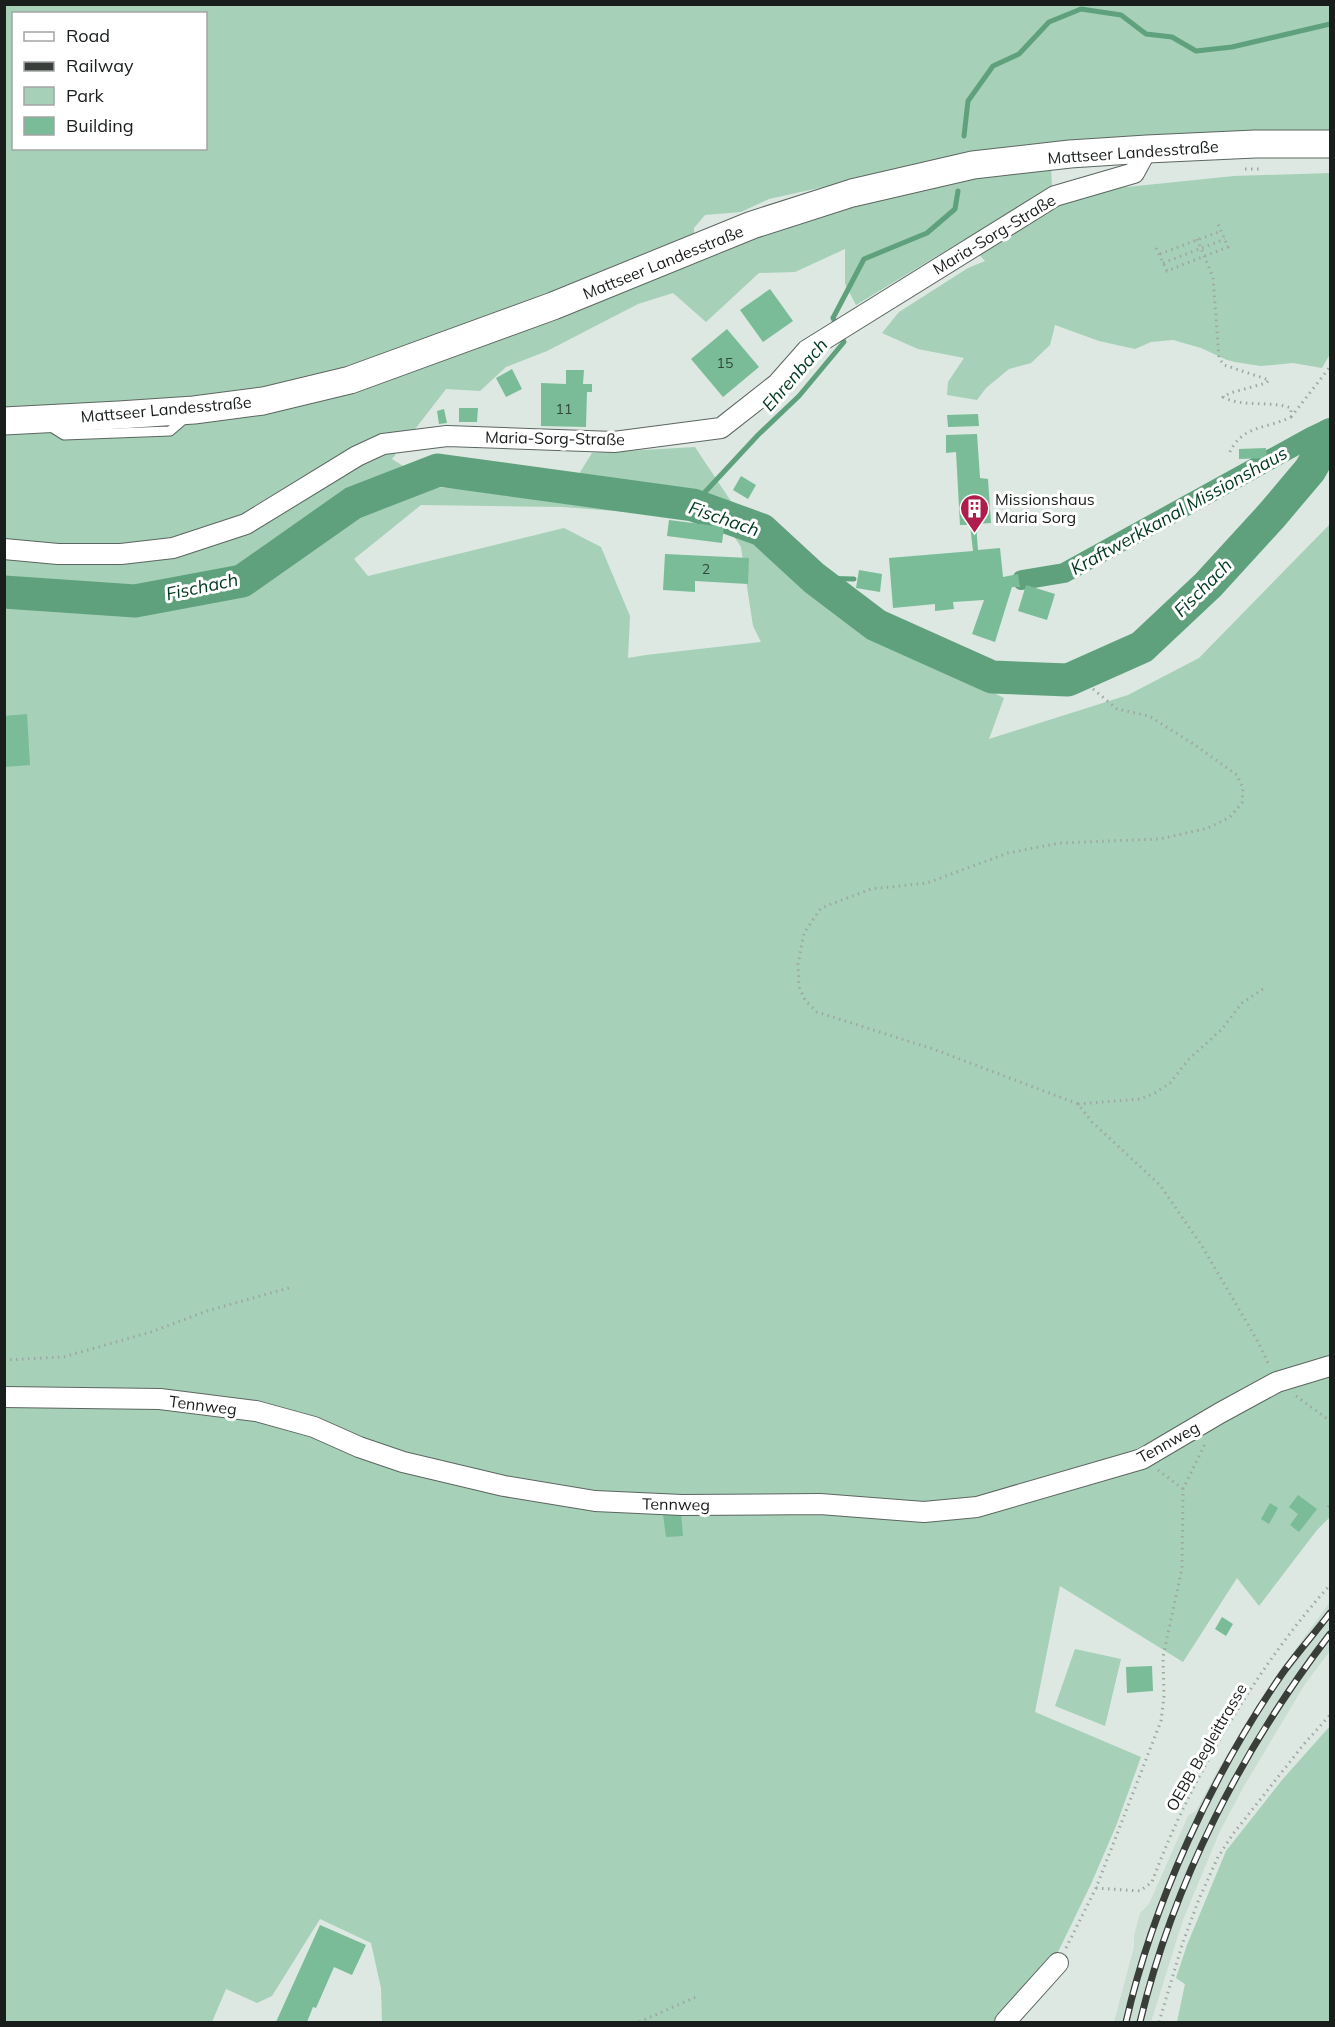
<svg xmlns="http://www.w3.org/2000/svg" width="1335" height="2027" font-family="Mulish,sans-serif">
<style>
.built{fill:#caddd2}
.green{fill:#a6d0b7;fill-rule:evenodd}
.lines{fill:none;stroke-linecap:round;stroke-linejoin:round}
.stream{stroke:#5fa17d;stroke-width:5}
.canal{stroke:#5fa17d;stroke-width:20}
.river{stroke:#5fa17d;stroke-width:33}
.building{fill:#79bc97}
.lane-casing{stroke:#5c6660;stroke-width:11}
.street-casing{stroke:#5c6660;stroke-width:22}
.secondary-casing{stroke:#5c6660;stroke-width:29}
.path{stroke:#9ea8a2;stroke-width:3;stroke-dasharray:1.5 4.5;stroke-linecap:butt}
.lane{stroke:#fff;stroke-width:9}
.street{stroke:#fff;stroke-width:20}
.secondary{stroke:#fff;stroke-width:27}
.rail-casing{stroke:#393e3b;stroke-width:7}
.rail{stroke:#fff;stroke-width:4.5;stroke-dasharray:14;stroke-linecap:butt}
.labels{text-anchor:middle;stroke-width:6;stroke-linejoin:round;paint-order:stroke}
.number-label{font-size:14px;fill:#31453a}
.street-label{font-size:16px;fill:#191d1b;stroke:#fff}
.poi-label{font-size:16px;fill:#191d1b;stroke:#fff;text-anchor:start}
.water-label{font-size:18px;font-style:italic;fill:#003821;stroke:#fff}
</style>
<rect width="100%" height="100%" fill="#dce8e1"/>
<path class="built" d="M1330 1602V1651L1305 1684 1244 1786 1219 1833 1183 1920 1151 2022H1114L1134 1947V1936L1140 1913 1149 1904 1188 1816 1196 1811 1219 1768 1286 1662Z"/>
<path class="green" d="M5 5H1330V135L985 151 769 199 741 212 705 215 694 228V262L770 229 895 191 1051 166 1052 188 1088 191 1234 176 1330 173V354L1322 368 1293 363 1261 366 1235 362 1227 360 1201 348 1173 340 1151 342 1135 349 1099 341 1055 325 1050 345 1031 363 1009 369 986 388 977 400 947 395 948 382 964 358 918 349 882 333 899 312 968 268 985 261 965 239 856 305 845 284V249L795 272 759 273 706 322 673 293 638 304 547 351 506 367 480 391 446 389 392 459 436 487 564 498 592 453 695 447 756 539 838 615 1004 698 989 739 1128 695 1199 658 1330 524V1517L1317 1530 1259 1606 1237 1578 1183 1662 1060 1586 1035 1712 1141 1757 1116 1826 1091 1884 1057 1954 999 2022H382L381 1988 371 1943 320 1919 272 1996 257 2003 226 1989 212 2022H5ZM14 14H206V148H14ZM421 505 562 507 694 517 727 526 741 547 753 626 761 642 646 655 628 658 630 616 601 547 564 528 368 576 354 559Z
M1075 1649 1121 1659 1105 1726 1055 1706Z
M1330 1726V2022H1177L1185 1984 1176 1978 1187 1945 1226 1851 1282 1780Z"/>
<g class="lines">
<path class="stream" d="M964 136 968 101 993 66 1019 54 1049 22 1081 9 1121 15 1146 34 1172 37 1196 51 1232 47 1330 24
M693 505 758 435 799 396 844 342 833 318 864 259 927 233 955 209 958 191
M814 578 854 579"/>
<path class="canal" d="M1022 580 1064 573 1311 437 1330 428"/>
<path class="river" d="M4 592 135 601 242 581 353 503 438 470 693 505 762 530 814 578 876 625 992 677 1068 680 1142 647 1208 585 1272 515 1310 470 1330 435"/>
</g>
<path class="building" d="M770 289 793 321 763 342 740 310Z
M727 329 759 367 723 397 691 359Z
M512 369 522 389 506 397 496 378Z
M566 370H584L583 384H592V392H587L586 427 541 426V383L566 384Z
M459 408H478L477 422H459Z
M444 409 447 423 439 424 437 411Z
M978 414 979 426 948 427 947 415Z
M977 434 980 478 988 479 991 523 976 524 978 550 1000 548 1003 577 1018 574 1020 587H1012L995 642 972 634 984 600 953 602 954 609 935 611V604L893 608 889 558 973 551 970 525H960L956 452 946 453V435Z
M1266 448 1267 458 1239 459V449Z
M741 476 756 485 748 499 733 490Z
M669 520 724 527 722 543 667 536Z
M665 554 749 558 748 584 695 581V592L663 590Z
M859 570 882 574 880 592 856 588Z
M1026 585 1055 594 1047 620 1018 611Z
M27 714 30 765 4 767V716Z
M1298 1495 1317 1509 1299 1532 1290 1525 1298 1514 1289 1507Z
M1270 1503 1278 1508 1269 1524 1261 1519Z
M681 1512 683 1536 666 1537 663 1514Z
M1222 1617 1233 1624 1226 1636 1215 1629Z
M1152 1666 1153 1691 1127 1693 1126 1667Z
M320 1925 366 1945 352 1975 334 1967 316 2008 313 2007 307 2022H276Z"/>
<g class="lines">
<defs>
<path id="lane" d="M48 425 64 435 170 431 185 418"/>
<path id="street" d="M4 549 58 554H121L173 548 246 524 357 456 383 444 447 436 614 442 721 428 777 384 807 350 828 337 1055 196 1134 173 1147 149
M4 1397 160 1399 256 1411 314 1427 359 1447 403 1462 504 1486 595 1501 682 1505 820 1504 924 1512 977 1507 1142 1459 1220 1413 1277 1382 1330 1366
M1005 2022 1058 1963"/>
<path id="secondary" d="M4 421 119 415 194 410 263 401 350 380 553 306 752 225 852 193 973 165 1070 154 1147 149 1255 144H1330"/>
</defs>
<use href="#lane" class="lane-casing"/>
<use href="#street" class="street-casing"/>
<use href="#secondary" class="secondary-casing"/>
<path class="path" d="M1245 169H1263
M1197 239 1213 277 1219 358 1224 365 1269 380 1266 383 1230 393 1223 397C1243 408 1269 400 1291 408V417C1265 430 1241 424 1228 456
M1156 248 1167 271 1228 247 1218 224
M1160 254 1221 231
M1163 263 1225 239
M1291 417 1330 367
M1093 689 1117 709 1149 716 1192 743 1237 775 1243 788 1242 803 1230 817 1208 828 1160 839 1060 843 1008 853 927 883 871 889 821 908 804 933 798 964 799 987 805 1000 817 1012 936 1050 1078 1104 1092 1122 1160 1185 1202 1246 1257 1340 1269 1365
M1078 1104 1140 1099 1155 1093 1170 1083 1189 1059 1221 1030 1242 1003 1263 989
M4 1360 63 1357 151 1332 207 1311 292 1287
M1296 1396 1330 1421
M1158 1470 1183 1489
M1328 1507 1330 1505
M1096 1888 1140 1891 1152 1882C1189 1781 1258 1665 1330 1585
M1066 1948 1096 1888 1161 1721 1164 1696 1163 1657 1182 1568 1183 1489 1205 1444
M639 2022 696 1997
M1159 2022 1182 1945 1199 1899 1218 1857 1233 1834 1304 1744 1330 1715"/>
<use href="#lane" class="lane"/>
<use href="#street" class="street"/>
<use href="#secondary" class="secondary"/>
<defs>
<path id="rail" d="M1126 2022C1153 1903 1212 1775 1282 1674 1297 1653 1315 1633 1330 1613
M1140 2022C1174 1881 1242 1749 1330 1634"/>
</defs>
<use href="#rail" class="rail-casing"/>
<use href="#rail" class="rail"/>
</g>
<defs>
<symbol id="building-pin" viewBox="-11 -11 22 30"><path d="M0 17L-7.5 6A9.5 9.5 0 1 1 7.5 6Z" fill="#af1d4c" stroke="#fff"/><path d="M-4-6H4V6H1V3H-1V6H-4ZM-2.5-4.3h1.7v1.8h-1.7ZM.8-4.3h1.7v1.8H.8ZM-2.5-1h1.7V.8h-1.7ZM.8-1h1.7V.8H.8Z" fill="#fff"/></symbol>
</defs>
<g fill-rule="evenodd">
<use href="#building-pin" x="958" y="492" width="33" height="45"/>
</g>
<g class="labels">
<g class="number-label">
<text x="725" y="368">15</text>
<text x="564" y="414">11</text>
<text x="706" y="574">2</text>
</g>
<g class="street-label">
<text transform="translate(1133 152) rotate(-4)" y="6">Mattseer Landesstraße</text>
<text transform="translate(994 234) rotate(-31)" y="6">Maria-Sorg-Straße</text>
<text transform="translate(663 262) rotate(-22)" y="6">Mattseer Landesstraße</text>
<text transform="translate(166 409) rotate(-5)" y="6">Mattseer Landesstraße</text>
<text transform="translate(555 438) rotate(1)" y="6">Maria-Sorg-Straße</text>
<text transform="translate(203 1405) rotate(7)" y="6">Tennweg</text>
<text transform="translate(1168 1442) rotate(-29)" y="6">Tennweg</text>
<text transform="translate(676 1504) rotate(1)" y="6">Tennweg</text>
<text transform="translate(1206 1747) rotate(-60)" y="6">OEBB Begleittrasse</text>
</g>
<g class="poi-label">
<text x="995" y="505">Missionshaus<tspan x="995" dy="18">Maria Sorg</tspan></text>
</g>
<g class="water-label">
<text transform="translate(795 375) rotate(-49)" y="6">Ehrenbach</text>
<text transform="translate(1179 511) rotate(-29)" y="6">Kraftwerkkanal Missionshaus</text>
<text transform="translate(724 519) rotate(19)" y="6">Fischach</text>
<text transform="translate(202 587) rotate(-12)" y="6">Fischach</text>
<text transform="translate(1203 588) rotate(-45)" y="6">Fischach</text>
</g>
</g>
<rect width="1335" height="2027" fill="none" stroke="#191d1b" stroke-width="12"/>
<rect x="12" y="12" width="195" height="138" fill="#ffffff" stroke="#a3a5a4" stroke-width="1.5"/>
<rect x="24" y="32" width="30" height="9" fill="#ffffff" stroke="#a3a5a4" stroke-width="1.5"/>
<text x="66" y="42" font-size="18" fill="#191d1b">Road</text>
<rect x="24" y="62" width="30" height="9" fill="#393e3b" stroke="#a3a5a4" stroke-width="1.5"/>
<text x="66" y="72" font-size="18" fill="#191d1b">Railway</text>
<rect x="24" y="87" width="30" height="18" fill="#a6d0b7" stroke="#a3a5a4" stroke-width="1.5"/>
<text x="66" y="102" font-size="18" fill="#191d1b">Park</text>
<rect x="24" y="117" width="30" height="18" fill="#79bc97" stroke="#a3a5a4" stroke-width="1.5"/>
<text x="66" y="132" font-size="18" fill="#191d1b">Building</text>
</svg>
